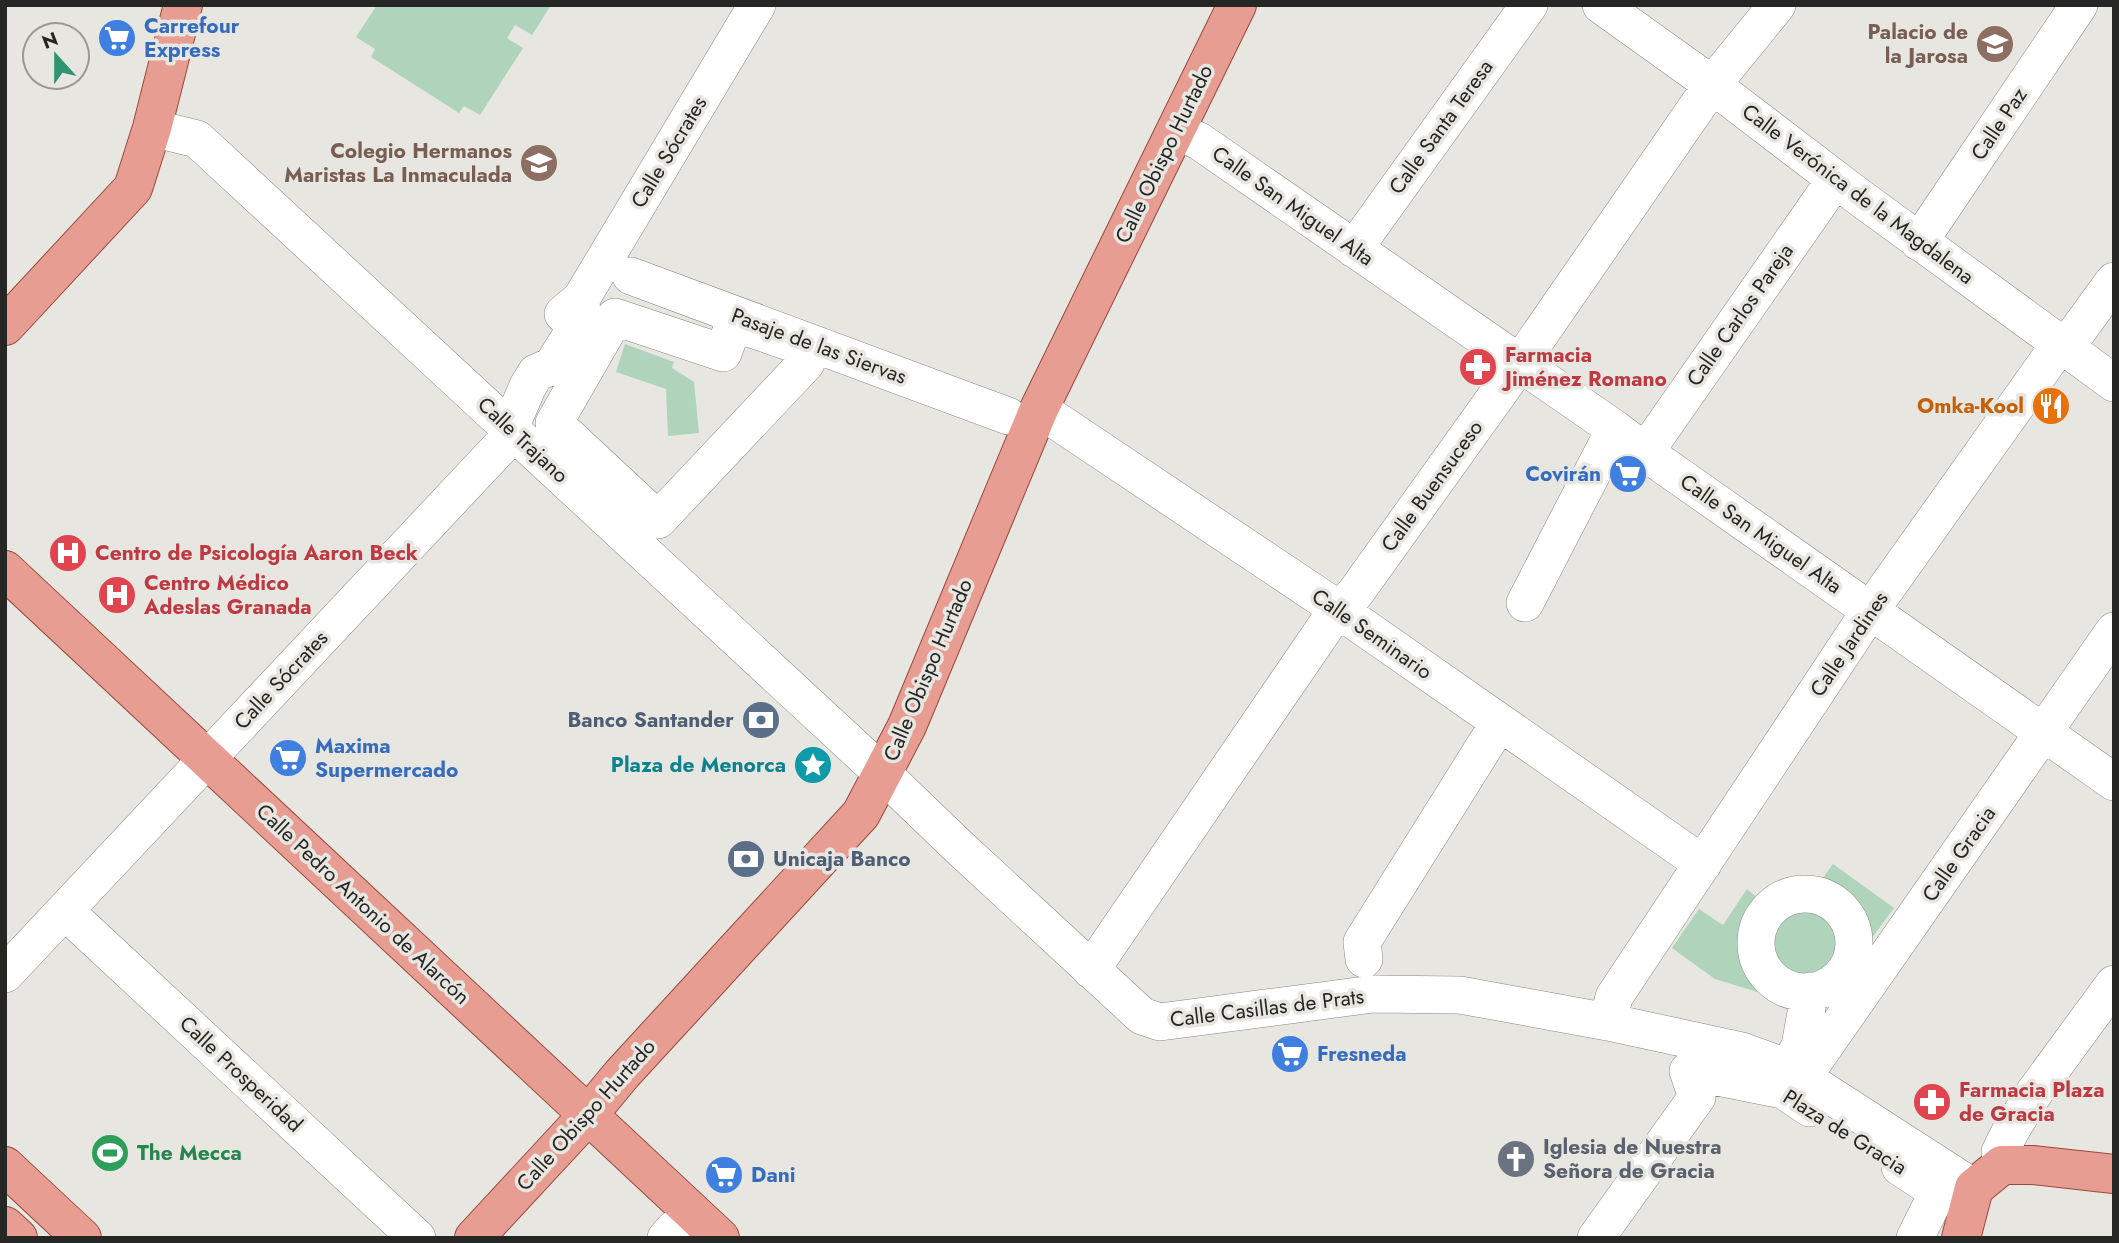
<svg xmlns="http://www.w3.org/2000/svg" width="2119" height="1243" font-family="Jost,sans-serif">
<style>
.green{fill:#afd4bb}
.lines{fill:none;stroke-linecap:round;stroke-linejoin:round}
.minor-casing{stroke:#8a8884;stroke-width:38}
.major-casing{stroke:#99483c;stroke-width:40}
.minor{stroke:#fff;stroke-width:37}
.major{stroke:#e79d92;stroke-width:38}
.labels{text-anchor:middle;stroke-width:7;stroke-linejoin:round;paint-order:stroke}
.shop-label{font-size:21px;font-weight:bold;fill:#366cbe;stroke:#e7e6e1;text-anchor:start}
.education-label{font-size:21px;font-weight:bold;fill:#785e54;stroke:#e7e6e1;text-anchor:end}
.street-label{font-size:21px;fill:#262624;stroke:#e7e6e1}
.health-label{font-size:21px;font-weight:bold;fill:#be3a42;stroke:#e7e6e1;text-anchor:start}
.food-label{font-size:21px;font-weight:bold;fill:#c56008;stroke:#e7e6e1;text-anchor:end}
.service-label{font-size:21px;font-weight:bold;fill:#4e5e75;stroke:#e7e6e1;text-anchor:end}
.culture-label{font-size:21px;font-weight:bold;fill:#0d838f;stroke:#e7e6e1;text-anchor:end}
.worship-label{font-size:21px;font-weight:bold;fill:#5b616d;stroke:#e7e6e1;text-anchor:start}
.leisure-label{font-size:21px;font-weight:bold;fill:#27864d;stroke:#e7e6e1;text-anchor:start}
</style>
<rect width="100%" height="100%" fill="#e7e6e1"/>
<path class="green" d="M377 5H551L532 35 515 25 507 38 523 48 480 115 464 106 459 113 371 57 375 49 356 37Z
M625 344 674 362 672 368 694 382 699 433 668 436 666 389 616 372Z
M1833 864 1894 908 1866 946C1862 915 1847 895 1817 886Z
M1747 889 1763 902C1740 934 1745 956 1768 986L1764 994 1715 979 1672 948 1699 909 1723 925Z
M1762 943a43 43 0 1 1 86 0a43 43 0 1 1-86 0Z"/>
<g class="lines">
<defs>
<path id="minor" d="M1601 5 1703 78 1855 194 2114 383
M152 128 197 139 209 150 883 774 959 847 1142 1016 1160 1022 1373 994 1460 995 1608 1022 1742 1051 1788 1068 1974 1188
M1175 131 1199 141 1615 429 1663 465 2114 782
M1919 242 2079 5
M1354 249 1529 5
M631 276 1008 416
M563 314 581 299 757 5
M615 317 723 353 734 323 810 349 806 363 658 520 554 423Z
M1039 409 1326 601 1703 864
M1646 451 1835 180
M1525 603 1615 429
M1756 943a49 49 0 1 1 98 0a49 49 0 1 1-98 0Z
M65 911 417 1238
M1364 959 1362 942 1499 723
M1091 970 1326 626 1356 592 1520 363 1712 85 1777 5
M5 974 503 444 528 386 536 373 552 366 582 318 581 299
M1608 1022 1614 997 1870 611 2055 351 2071 340 2114 281
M1788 1068 1800 1046 1810 991
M1803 1077 2114 631
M2002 1165 2000 1152 2011 1130 2034 1093 2114 984
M1900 1167 1938 1192 1915 1238
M666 1238 674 1229
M1596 1238 1697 1097 1688 1071 1783 1090 1810 1108"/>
<path id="major" d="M5 326 133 188 152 128 183 5
M5 570 720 1238
M5 1166 82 1238
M5 1226 18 1238
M474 1238 588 1115 622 1074 861 814 907 726 1039 409 1237 5
M1961 1238 1974 1188 2002 1165H2032L2114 1174"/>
</defs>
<use href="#minor" class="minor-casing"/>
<use href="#major" class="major-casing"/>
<use href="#minor" class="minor"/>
<use href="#major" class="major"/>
</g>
<defs>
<symbol id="supermarket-disc" viewBox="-11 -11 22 22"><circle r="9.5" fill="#3f7fe0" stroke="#e7e6e1"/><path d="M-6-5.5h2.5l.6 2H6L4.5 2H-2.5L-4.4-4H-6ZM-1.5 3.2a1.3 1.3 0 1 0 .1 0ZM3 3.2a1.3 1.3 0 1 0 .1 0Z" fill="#fff"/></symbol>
<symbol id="university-disc" viewBox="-11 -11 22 22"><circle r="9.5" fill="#8d6e63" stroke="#e7e6e1"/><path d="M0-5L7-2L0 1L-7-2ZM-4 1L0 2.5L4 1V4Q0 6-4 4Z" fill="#fff"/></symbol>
<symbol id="school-disc" viewBox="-11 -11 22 22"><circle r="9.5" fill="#8d6e63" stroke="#e7e6e1"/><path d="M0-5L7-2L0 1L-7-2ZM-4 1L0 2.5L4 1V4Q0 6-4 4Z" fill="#fff"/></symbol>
<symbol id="pharmacy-disc" viewBox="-11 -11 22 22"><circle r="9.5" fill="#e0444e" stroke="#e7e6e1"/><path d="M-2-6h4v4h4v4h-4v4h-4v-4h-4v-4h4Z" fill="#fff"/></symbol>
<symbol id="restaurant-disc" viewBox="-11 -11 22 22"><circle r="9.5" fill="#e8710a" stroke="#e7e6e1"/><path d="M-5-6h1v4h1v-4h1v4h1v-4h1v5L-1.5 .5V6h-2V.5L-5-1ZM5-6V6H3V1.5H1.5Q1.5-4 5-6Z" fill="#fff"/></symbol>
<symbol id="hospital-disc" viewBox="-11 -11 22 22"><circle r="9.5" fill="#e0444e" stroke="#e7e6e1"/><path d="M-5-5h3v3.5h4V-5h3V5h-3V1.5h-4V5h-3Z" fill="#fff"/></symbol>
<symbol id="bank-disc" viewBox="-11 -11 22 22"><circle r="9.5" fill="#5c6f8a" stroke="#e7e6e1"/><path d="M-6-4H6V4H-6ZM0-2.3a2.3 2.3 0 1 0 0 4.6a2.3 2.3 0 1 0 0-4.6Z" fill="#fff"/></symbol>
<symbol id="sight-disc" viewBox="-11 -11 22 22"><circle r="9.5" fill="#0f9aa8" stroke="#e7e6e1"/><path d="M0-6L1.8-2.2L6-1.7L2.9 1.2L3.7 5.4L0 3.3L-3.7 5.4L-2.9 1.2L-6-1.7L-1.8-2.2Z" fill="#fff"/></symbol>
<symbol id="stadium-disc" viewBox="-11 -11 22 22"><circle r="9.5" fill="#2e9e5b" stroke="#e7e6e1"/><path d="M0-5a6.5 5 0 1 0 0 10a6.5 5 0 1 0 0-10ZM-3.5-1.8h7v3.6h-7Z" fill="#fff"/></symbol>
<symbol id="church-disc" viewBox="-11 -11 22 22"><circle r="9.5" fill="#6b7280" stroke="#e7e6e1"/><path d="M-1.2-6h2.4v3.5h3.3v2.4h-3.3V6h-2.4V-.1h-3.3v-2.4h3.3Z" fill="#fff"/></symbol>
</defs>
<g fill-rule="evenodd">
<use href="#supermarket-disc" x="95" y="16" width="44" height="44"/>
<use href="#university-disc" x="1973" y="22" width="44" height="44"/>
<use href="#school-disc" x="517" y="141" width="44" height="44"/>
<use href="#pharmacy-disc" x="1456" y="345" width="44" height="44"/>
<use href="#restaurant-disc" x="2029" y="384" width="44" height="44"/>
<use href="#supermarket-disc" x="1606" y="452" width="44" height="44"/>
<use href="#hospital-disc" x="46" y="531" width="44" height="44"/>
<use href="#hospital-disc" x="95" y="573" width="44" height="44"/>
<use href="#bank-disc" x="739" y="698" width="44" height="44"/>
<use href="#supermarket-disc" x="266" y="736" width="44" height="44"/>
<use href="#sight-disc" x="791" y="743" width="44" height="44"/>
<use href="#bank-disc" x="724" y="837" width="44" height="44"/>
<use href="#supermarket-disc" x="1268" y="1032" width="44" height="44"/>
<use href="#pharmacy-disc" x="1910" y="1080" width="44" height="44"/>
<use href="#stadium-disc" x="88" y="1131" width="44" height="44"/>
<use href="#church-disc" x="1494" y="1137" width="44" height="44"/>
<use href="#supermarket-disc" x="702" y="1153" width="44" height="44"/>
</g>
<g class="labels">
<g class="shop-label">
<text x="144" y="33">Carrefour<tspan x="144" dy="24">Express</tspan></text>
<text x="1601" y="481" text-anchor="end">Covirán</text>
<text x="315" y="753">Maxima<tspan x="315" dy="24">Supermercado</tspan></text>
<text x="1317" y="1061">Fresneda</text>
<text x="751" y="1182">Dani</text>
</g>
<g class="education-label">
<text x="1968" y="39">Palacio de<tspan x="1968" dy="24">la Jarosa</tspan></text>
<text x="512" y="158">Colegio Hermanos<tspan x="512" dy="24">Maristas La Inmaculada</tspan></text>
</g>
<g class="street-label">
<text transform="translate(1999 124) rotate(-56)" y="7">Calle Paz</text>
<text transform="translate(1441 127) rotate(-54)" y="7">Calle Santa Teresa</text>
<text transform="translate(669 152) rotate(-59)" y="7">Calle Sócrates</text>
<text transform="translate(1164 154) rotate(-64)" y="7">Calle Obispo Hurtado</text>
<text transform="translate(1858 194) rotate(37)" y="7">Calle Verónica de la Magdalena</text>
<text transform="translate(1293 206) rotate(35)" y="7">Calle San Miguel Alta</text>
<text transform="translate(1740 315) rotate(-55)" y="7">Calle Carlos Pareja</text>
<text transform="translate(819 346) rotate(20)" y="7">Pasaje de las Siervas</text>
<text transform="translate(523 440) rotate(43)" y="7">Calle Trajano</text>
<text transform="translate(1432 486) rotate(-54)" y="7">Calle Buensuceso</text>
<text transform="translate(1761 534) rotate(35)" y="7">Calle San Miguel Alta</text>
<text transform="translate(1372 634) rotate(35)" y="7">Calle Seminario</text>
<text transform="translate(1849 644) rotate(-56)" y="7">Calle Jardines</text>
<text transform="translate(928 670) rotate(-67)" y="7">Calle Obispo Hurtado</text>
<text transform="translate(281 680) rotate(-47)" y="7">Calle Sócrates</text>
<text transform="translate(1959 854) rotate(-55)" y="7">Calle Gracia</text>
<text transform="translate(363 904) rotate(43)" y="7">Calle Pedro Antonio de Alarcón</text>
<text transform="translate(1267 1008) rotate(-7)" y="7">Calle Casillas de Prats</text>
<text transform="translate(241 1074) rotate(43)" y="7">Calle Prosperidad</text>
<text transform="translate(586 1115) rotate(-48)" y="7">Calle Obispo Hurtado</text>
<text transform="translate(1845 1132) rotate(32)" y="7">Plaza de Gracia</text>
</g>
<g class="health-label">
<text x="1505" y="362">Farmacia<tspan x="1505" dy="24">Jiménez Romano</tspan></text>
<text x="95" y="560">Centro de Psicología Aaron Beck</text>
<text x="144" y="590">Centro Médico<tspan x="144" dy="24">Adeslas Granada</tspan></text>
<text x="1959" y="1097">Farmacia Plaza<tspan x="1959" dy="24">de Gracia</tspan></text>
</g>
<g class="food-label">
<text x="2024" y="413">Omka-Kool</text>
</g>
<g class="service-label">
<text x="734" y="727">Banco Santander</text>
<text x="773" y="866" text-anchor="start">Unicaja Banco</text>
</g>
<g class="culture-label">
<text x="786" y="772">Plaza de Menorca</text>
</g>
<g class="worship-label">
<text x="1543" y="1154">Iglesia de Nuestra<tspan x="1543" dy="24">Señora de Gracia</tspan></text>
</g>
<g class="leisure-label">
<text x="137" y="1160">The Mecca</text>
</g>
</g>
<rect width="2119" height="1243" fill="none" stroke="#262624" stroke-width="14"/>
<g transform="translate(56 56) rotate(339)"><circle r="33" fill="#e7e6e1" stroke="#9a9995" stroke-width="2"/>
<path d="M0-5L12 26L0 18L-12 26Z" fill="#2f9471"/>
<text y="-10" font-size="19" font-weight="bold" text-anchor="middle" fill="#262624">N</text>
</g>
</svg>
